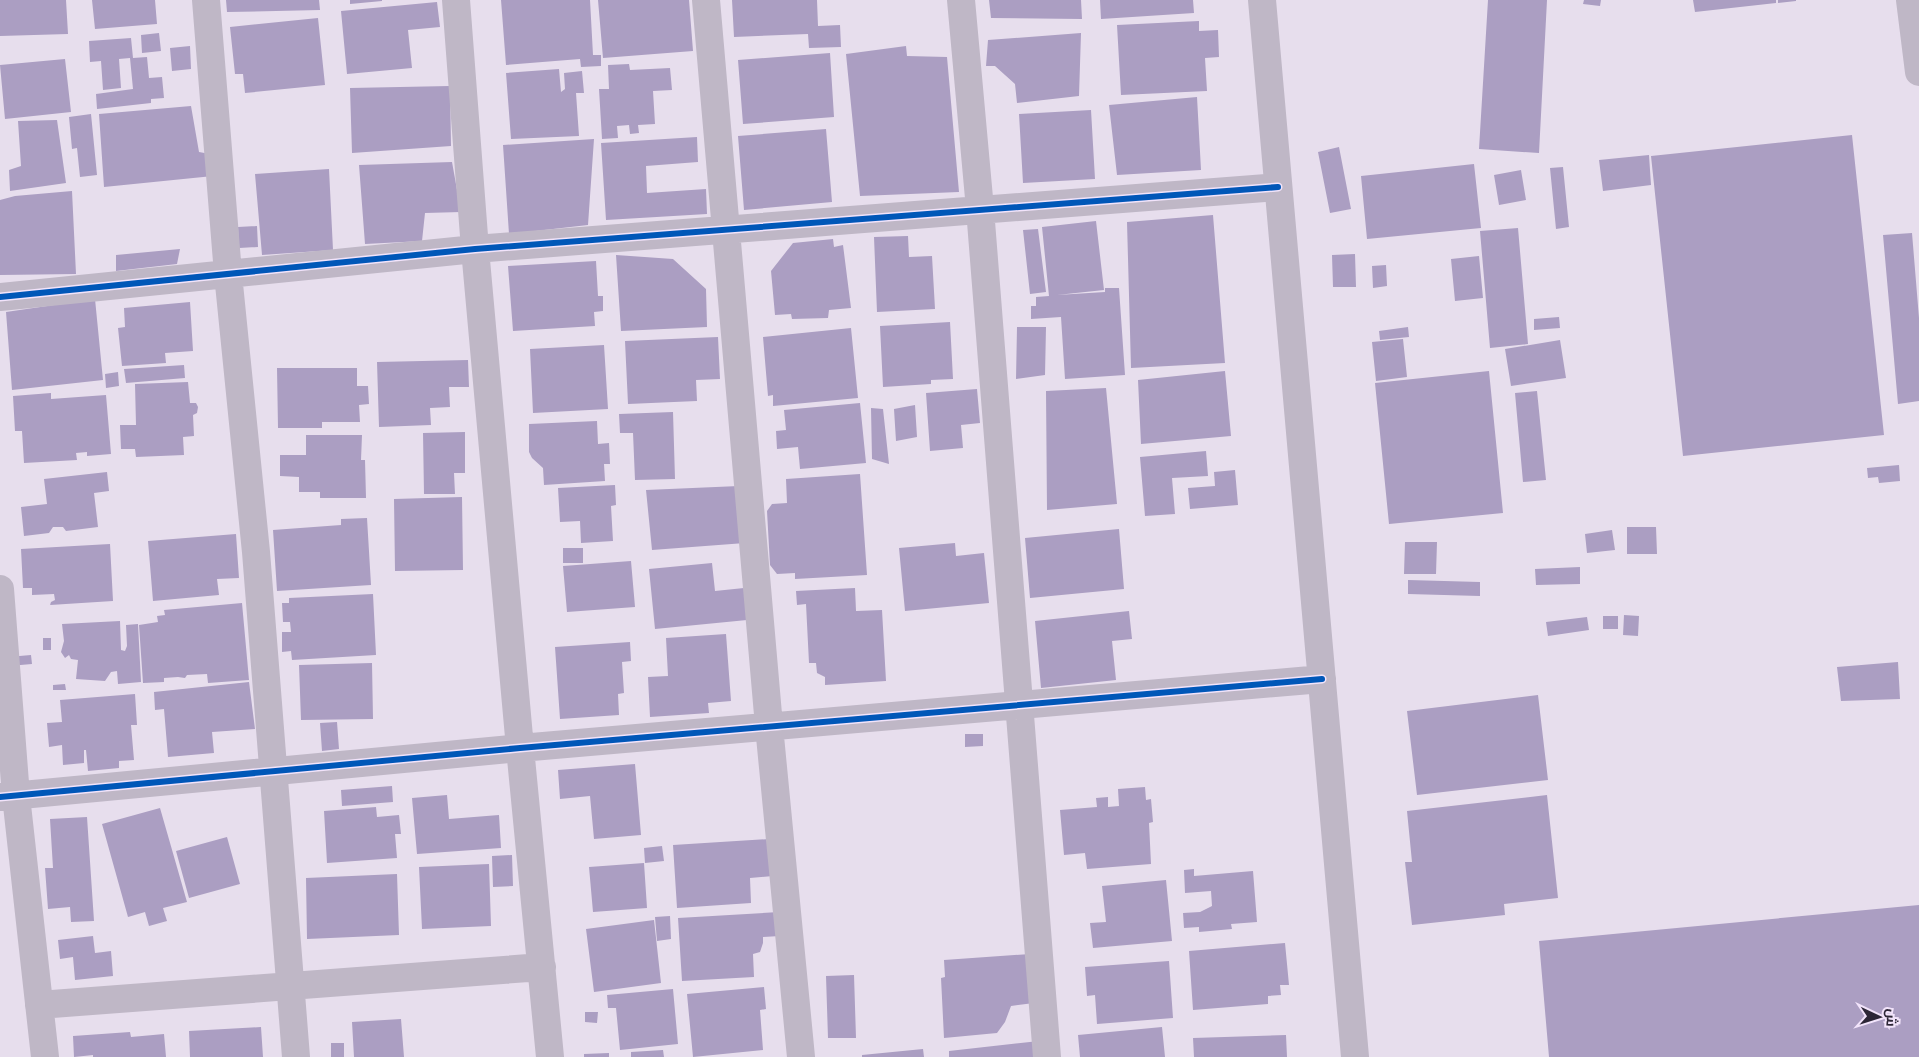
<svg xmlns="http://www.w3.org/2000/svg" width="1919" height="1057" font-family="Roboto,Cairo,sans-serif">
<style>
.building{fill:#ab9ec2}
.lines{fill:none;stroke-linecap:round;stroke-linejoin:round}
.minor{stroke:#bfb7c6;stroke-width:28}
.cycleway-casing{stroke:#f2e4fb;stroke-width:9}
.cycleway{stroke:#0057b8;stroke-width:6}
</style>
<rect width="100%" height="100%" fill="#e7deed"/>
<path class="building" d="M0 0H66L68 34 0 36Z
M92 0H155L157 24 95 29Z
M226 0H319L320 10 227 12Z
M350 0H382V1L350 4Z
M501 0H590L593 55H601V66L581 67 580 59 506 65Z
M598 0H689L693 51 603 58Z
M732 0H817L818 26 840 25 841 47 809 48 808 34 734 37Z
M989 0H1081L1082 19 991 18Z
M1100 0H1193L1194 13 1101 19Z
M1488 0H1547L1539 153 1479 149Z
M1584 0H1601L1600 6 1583 4Z
M1693 0H1776V3L1695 12Z
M1778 0H1796V1L1778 3Z
M437 2 440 27 408 30 412 68 347 74 341 11Z
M318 18 325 85 245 93 243 74H235L230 27Z
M1199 21V31L1218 30 1219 57 1205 58 1207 91 1121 95 1117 25Z
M159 33 161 51 142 53 141 35Z
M1081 33 1079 96 1017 103 1015 84 995 66H986L988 40Z
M131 38 133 58 147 57 149 78 162 77 164 98 151 99V103L97 109 96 94 133 89 130 58 119 59 121 88 103 90 101 61 90 62 89 41Z
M190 46 191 69 172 71 170 48Z
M906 46 907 56 947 57 959 192 860 196 846 54Z
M830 53 834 117 743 124 738 60Z
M65 59 71 112 5 119 0 65Z
M629 64 630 70 670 68 672 90 653 91 655 124 638 125 639 133 630 134 629 125 617 126 618 138 602 139 599 89H609L608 65Z
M559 69 561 92 565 89 564 73 582 71 584 93H576L579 136 511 139 506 73Z
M450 86 451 146 352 153 350 88Z
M1197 97 1201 170 1117 175 1109 105Z
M191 106 199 152 210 154 213 176 104 187 99 114Z
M1091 110 1095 179 1023 183 1019 114Z
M91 114 97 175 80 177 77 148 72 149 69 117Z
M57 120 66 183 10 191 9 170 21 166 18 121Z
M826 129 832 202 744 210 738 136Z
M1852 135 1884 435 1683 456 1651 156Z
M697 137 698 162 646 166 647 193 706 189 707 214 606 220 601 143Z
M594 139 588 225 509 234 503 145Z
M1339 147 1351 209 1330 213 1318 152Z
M1649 155 1651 185 1603 191 1599 160Z
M452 162 461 212 425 213 422 241 365 244 359 165Z
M1474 164 1481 228 1367 239 1361 176Z
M1563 167 1569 227 1556 229 1550 168Z
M329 169 333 250 262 255 255 174Z
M1521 170 1526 200 1499 205 1494 175Z
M72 191 76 274 0 275V200L15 196Z
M1213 215 1225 363 1131 368 1127 222Z
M1096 221 1104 290 1057 295 1105 292V288H1119L1125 375 1065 379 1061 317 1031 319V306H1036V297L1049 296 1042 227Z
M257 226 258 247 239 248 238 227Z
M1518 228 1528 344 1490 348 1480 231Z
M1038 229 1046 292 1030 294 1023 230Z
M1912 233 1919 318V401L1898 404 1883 235Z
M908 236 909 257 932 256 935 309 877 312 874 237Z
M833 239 834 247 843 245 851 308 829 310 828 318 792 319 791 314 775 315 771 271 793 243Z
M180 249 177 264 116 271V255Z
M1355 254 1356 287H1333L1332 255Z
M616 255 673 259 706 289 707 327 621 331Z
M1479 256 1483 298 1455 301 1451 259Z
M596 261 598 296H603V311L594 312 595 326 513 331 508 266Z
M1386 265 1387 286 1373 288 1372 266Z
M95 299 103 380 12 390 6 312Z
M190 302 193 351 165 353 166 363 122 366 118 328 125 327 124 308Z
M1559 317 1560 328 1534 330V319Z
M950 322 953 379 931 380V384L883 387 880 326Z
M1017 327H1046L1045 375 1016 379Z
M1408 327 1409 337 1380 340 1379 331Z
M851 328 858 398 773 406V395L768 396 763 337Z
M718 337 720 379 696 380 697 401 628 404 625 341Z
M1403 339 1407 377 1376 381 1372 342Z
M1560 340 1566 378 1511 386 1505 349Z
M604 345 608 409 533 413 530 349Z
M468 360 469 387H449L450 407 430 408 431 425 379 427 377 362Z
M184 365 185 378 126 383 124 369Z
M277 368H357V386H368L369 404 359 405 360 422H322V428H278Z
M1225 371 1231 436 1141 444 1138 380Z
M1489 371 1503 513 1389 524 1375 383Z
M118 372 119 386 106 388 105 374Z
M188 382 190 403H196L198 407 197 413 193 415 194 436 183 437 184 455 136 457 135 449H121L120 425H136L135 384Z
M1106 388 1117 504 1047 510 1046 391Z
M977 389 980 423 961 425 963 448 930 451 926 393Z
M1537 391 1546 480 1523 482 1515 393Z
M51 393V399L106 395 111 454 87 456V452L76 453 77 460 24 463 22 431H15L13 396Z
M860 403 866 463 800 469 798 447 777 449 776 431 786 430 784 410Z
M915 405 917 437 896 441 894 409Z
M871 408 883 409 889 464 872 459Z
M673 412 675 479 635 480 633 433H620L619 414Z
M597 421 598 444 609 443 610 464H604L605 481 544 485 543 468 532 458 529 452V424Z
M465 432V473H454L455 494H424L423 433Z
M306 435H362L361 460H365L366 498H320V492H299V477L280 476V455H306Z
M1206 451 1208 476 1172 478 1175 514 1145 516 1140 457Z
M1899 465 1900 481 1879 483 1878 477 1868 478 1867 468Z
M1235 470 1238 505 1190 509 1188 488 1215 486 1214 472Z
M107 472 109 491 94 493 98 527 66 531 63 527H53L49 533 24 536 21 507 47 504 44 479Z
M860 474 867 575 795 579V573L777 574 770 565 767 511 772 504 787 503 786 479Z
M615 485 616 505 611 506 613 541 581 543 580 521 560 522 558 488Z
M739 486 745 543 652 550 646 490Z
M462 497 463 570 395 571 394 499Z
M367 518 371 585 277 591 273 530 341 525V519Z
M1627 527H1656L1657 554H1627Z
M1119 529 1124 589 1030 598 1025 538Z
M1612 530 1615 550 1587 553 1585 534Z
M236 534 239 578 217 579 219 595 153 601 148 541Z
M1405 542H1437L1436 574H1404Z
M955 543 956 556 984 553 989 603 905 611 899 548Z
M110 544 113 601 50 605 51 602 55 600 54 594 32 595V588H23L21 549Z
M563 548H583V563H563Z
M631 561 635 607 567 612 563 566Z
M712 563 715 591 744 588 747 620 655 629 649 569Z
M1580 567V584L1536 585 1535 569Z
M1408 580 1480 582V596L1408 594Z
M855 588 856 611 882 610 886 681 825 685V677L817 673 816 663H809L806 604 797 605 796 591Z
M373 594 376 655 292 660 291 651 282 652V632H291L290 622H283L282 603H289V598Z
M242 603 249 680 208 683 207 674 187 675 185 678 178 677 164 678V682L143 683 139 625 158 622 157 616 165 615 164 610Z
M1129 611 1132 639 1112 641 1116 680 1041 688 1035 621Z
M1624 615 1639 616 1638 636 1623 635Z
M1603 616H1618V629H1603Z
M1587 617 1589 630 1548 636 1546 622Z
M120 621 121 650 125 651 127 646 126 625 138 624 141 682 118 684 117 671 111 672 105 681 76 679 78 660 71 659 69 655 65 658 61 652 64 641 62 624Z
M726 634 731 701 708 703 709 713 650 717 648 677 668 676 666 638Z
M43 638H51V650H43Z
M630 642 631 661 622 662 624 693 618 694 619 715 560 719 555 647Z
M31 655 32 664 9 666 8 657Z
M1898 662 1900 699 1841 701 1837 667Z
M372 663 373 719 301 720 299 665Z
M249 682 255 729 212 732 214 753 168 757 164 709 155 710 154 692Z
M65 684 66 690H53V685Z
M135 694 137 725H131L134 760 119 761V768L88 771 86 750H84V763L63 765 62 745 49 747 47 723 62 722 60 700Z
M1538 695 1548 780 1417 795 1407 711Z
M337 722 339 749 322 751 320 723Z
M965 734H983V746L965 747Z
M635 764 641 835 594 839 590 796 560 799 558 770Z
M392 786 393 802 342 806 341 790Z
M1145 787 1146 800 1151 799 1153 822 1149 823 1151 864 1087 869 1085 853 1064 855 1060 810 1097 807 1096 798 1108 797V807L1119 806 1118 789Z
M447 795 449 819 499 815 501 848 417 854 412 798Z
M1547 795 1558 898 1504 904 1505 915 1412 925 1405 862H1412L1407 811Z
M376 807 377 817 399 815 401 834H395L397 858 327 863 324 811Z
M160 808 187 902 163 908 167 921 149 926 145 912 128 917 102 824Z
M87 817 94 921 71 922 70 907 48 909 45 868H53L50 819Z
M227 837 240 884 189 898 176 851Z
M770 839 773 876 750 878 751 903 677 908 673 845Z
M662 846 664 861 645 863 644 848Z
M512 855 513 886 493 887 492 856Z
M644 863 647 908 593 912 589 867Z
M489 864 491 926 422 929 419 867Z
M1194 869V876L1253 871 1257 922 1231 924 1232 929 1199 932V927L1184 928 1183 913 1200 912 1212 906 1211 891 1185 893 1184 870Z
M397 874 399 935 307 939 306 878Z
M1166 880 1172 941 1093 948 1090 923 1106 922 1102 886Z
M1919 905V1057H1549L1539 941Z
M779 912 780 936 763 937V943L760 952 753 954 754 977 682 981 678 918Z
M670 916 671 939 657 941 655 917Z
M654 920 661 983 594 992 586 929Z
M93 936 95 953 111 951 113 976 75 980 73 957 60 959 58 940Z
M1285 943 1289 985H1280L1281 995 1268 996V1004L1193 1010 1189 951Z
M1030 954 1034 1003 1011 1006 1005 1022 997 1033 944 1038 941 978 945 977 944 960Z
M1169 961 1173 1018 1097 1024 1095 995 1087 996 1085 967Z
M854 975 856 1038H828L826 976Z
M764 987 766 1009 760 1010 763 1050 693 1057 687 994Z
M673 989 678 1044 620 1050 616 1008H608L607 995Z
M585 1012H598L597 1023 585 1022Z
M401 1019 404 1057H354L352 1022Z
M261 1027 263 1057H190L189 1031Z
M1162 1027 1165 1057H1080L1078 1035Z
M130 1032 131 1037 164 1034 166 1057H93V1055L74 1057 73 1036Z
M1286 1035 1287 1057H1194L1193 1038Z
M1039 1041 1041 1057H949V1051Z
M331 1043H344V1057H331Z
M923 1049 924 1057H862V1055Z
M663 1050 664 1057H631V1052Z
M609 1053V1057H584V1054Z"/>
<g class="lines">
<path class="minor" d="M206 0 228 274 256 552 296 1057
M456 0 475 249 520 748 550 1057
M706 0 769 726 801 1057
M961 0 980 209 1047 1057
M1262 0 1355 1057
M1910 0 1919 72
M0 297 475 249 1278 187
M0 589 16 796 45 1057
M0 797 520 748 1322 679
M39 1005 542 967"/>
<defs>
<path id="cycleway" d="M0 297 475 249 1278 187
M0 797 520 748 1322 679"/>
</defs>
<use href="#cycleway" class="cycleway-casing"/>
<use href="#cycleway" class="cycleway"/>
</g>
<g transform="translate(1879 1017) rotate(94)" stroke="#f2e4fb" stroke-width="4" paint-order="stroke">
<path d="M0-4L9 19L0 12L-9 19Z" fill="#2c2636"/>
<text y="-8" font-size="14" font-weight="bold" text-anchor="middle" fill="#2c2636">ش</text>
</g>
</svg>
